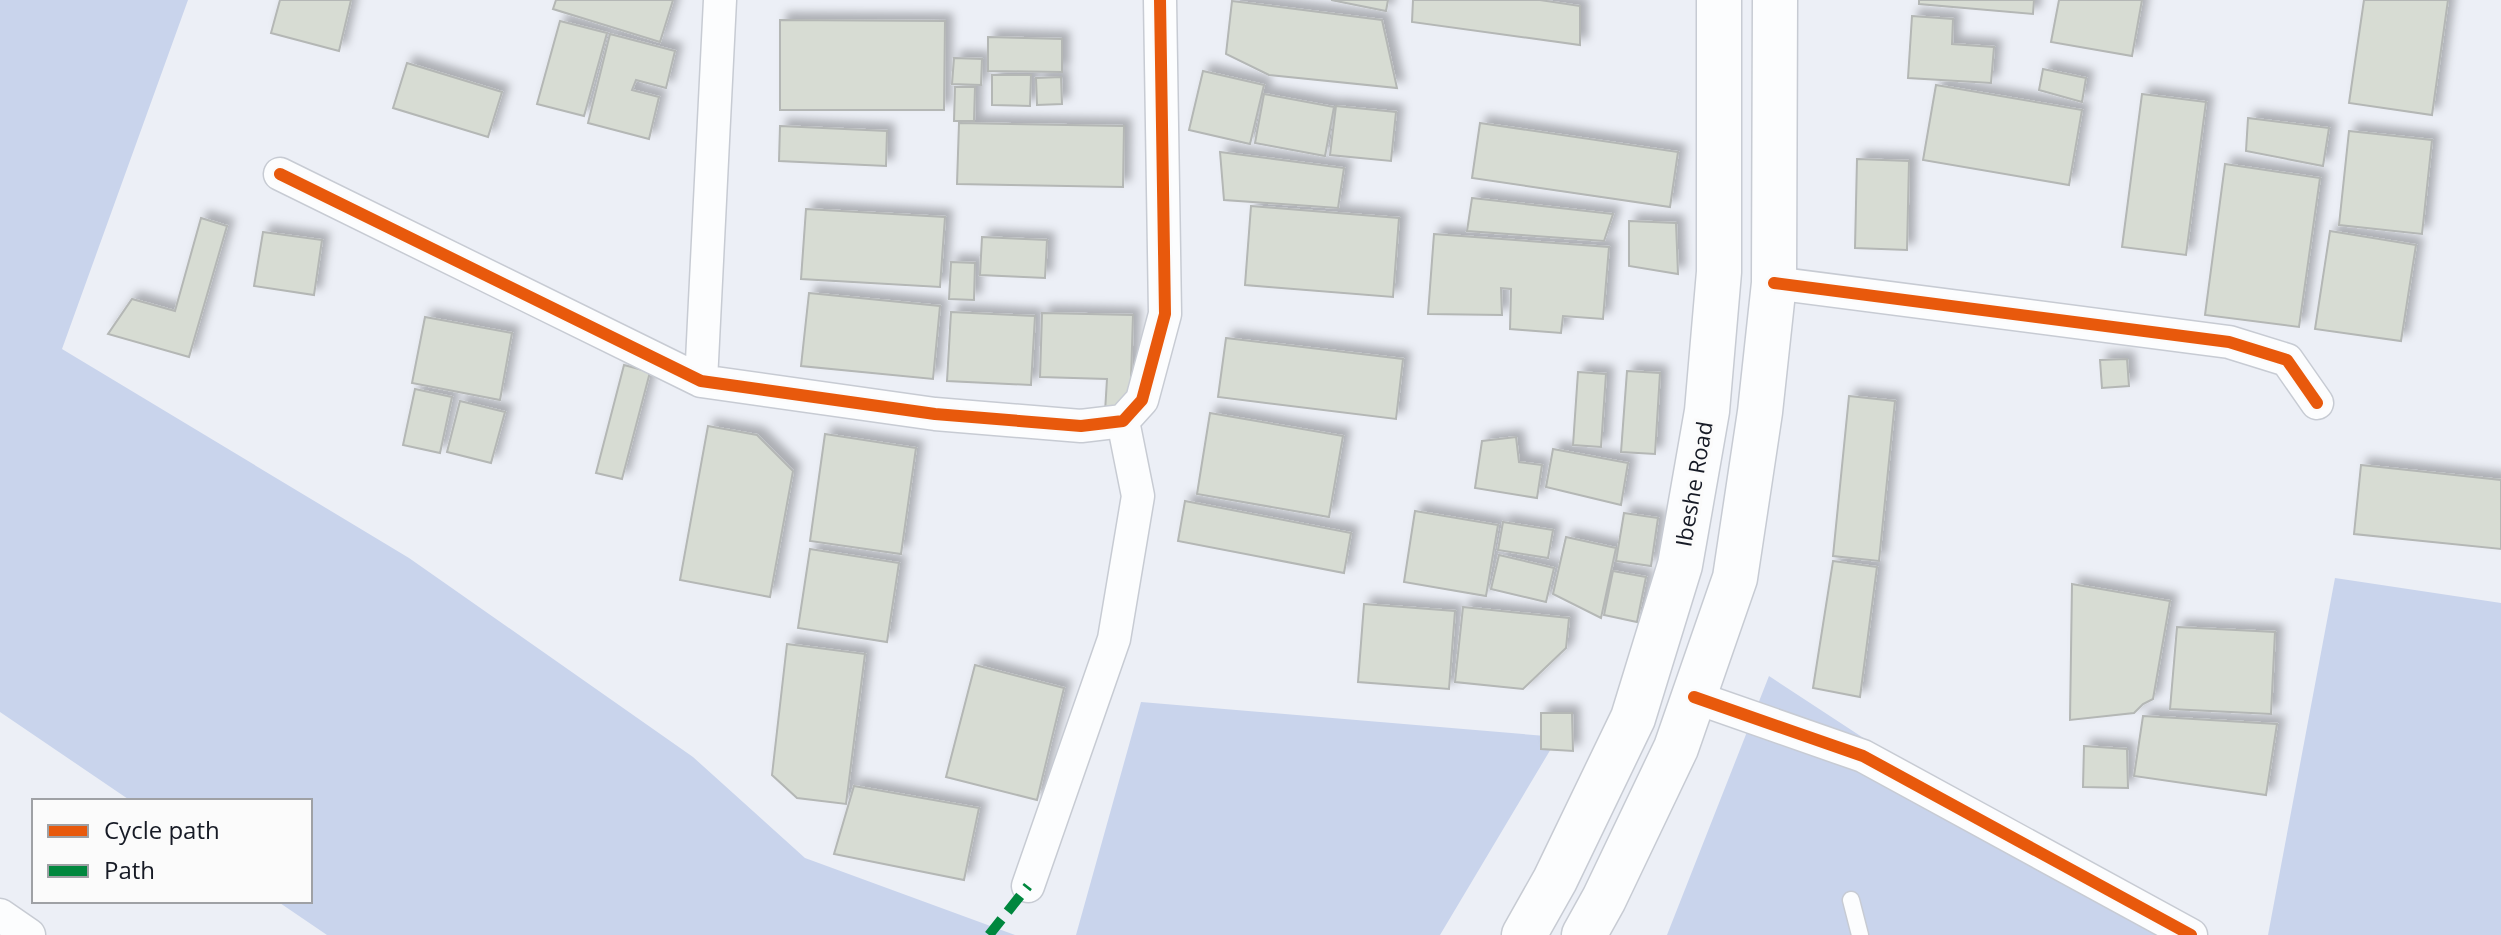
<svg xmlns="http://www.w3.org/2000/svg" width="2501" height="935" font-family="'Open Sans',sans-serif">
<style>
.green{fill:#c9d4ec}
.building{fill:#d7dcd3;stroke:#b4b7b5;stroke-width:2;filter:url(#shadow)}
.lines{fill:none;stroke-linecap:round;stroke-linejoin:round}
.service-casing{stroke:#c7cbd3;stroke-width:19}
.minor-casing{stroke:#c7cbd3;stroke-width:35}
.secondary-casing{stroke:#c7cbd3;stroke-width:47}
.service{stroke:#fcfdfe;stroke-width:16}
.minor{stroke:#fcfdfe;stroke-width:32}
.secondary{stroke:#fcfdfe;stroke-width:44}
.quiet{stroke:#00873e;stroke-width:10;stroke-dasharray:20 10;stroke-linecap:butt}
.cycleway-casing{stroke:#fbfbfb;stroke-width:17}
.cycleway{stroke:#e8590c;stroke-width:12}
.labels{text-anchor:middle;stroke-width:7;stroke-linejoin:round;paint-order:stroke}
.street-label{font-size:22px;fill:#161a25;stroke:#fbfbfb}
</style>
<defs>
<filter id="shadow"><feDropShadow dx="7" dy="-7" stdDeviation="4" flood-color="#0004"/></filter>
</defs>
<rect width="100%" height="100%" fill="#eceff6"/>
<path class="green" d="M0 0H188L62 349 409 558 693 757 805 858 1015 935H327L277 901H310V801H131L0 712Z
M2335 578 2501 603V935H2268Z
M1769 676 2164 935H1667Z
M1141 702 1558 737 1440 935H1076Z"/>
<path class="building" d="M280 0H351L339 51 271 33Z
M556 0H673L660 42 553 9Z
M1331 0H1388L1386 11Z
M1413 0H1540L1580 6V45L1412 22Z
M1919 0H2034L2033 14 1919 4Z
M2059 0H2142L2132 56 2051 42Z
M2364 0H2448L2432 115 2349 103Z
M1232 1 1382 20 1397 88 1269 75 1226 54Z
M1912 16 1953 19 1952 44 1994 47 1991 83 1908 78Z
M780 20 945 21 944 110H780Z
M560 21 607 33 584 116 537 104Z
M610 34 675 51 666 88 636 80 632 90 659 97 649 139 588 123Z
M988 37 1062 39V72L988 71Z
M954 58 982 59 981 85 952 84Z
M407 63 502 92 488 137 393 108Z
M2043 69 2086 78 2082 102 2039 90Z
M1203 71 1264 85 1250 144 1189 130Z
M992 75H1031L1030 106 992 105Z
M1061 77 1062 104 1037 105 1036 78Z
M1936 85 2082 110 2069 185 1923 160Z
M955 87H975L974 121H954Z
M1264 94 1334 107 1325 156 1255 143Z
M2142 94 2206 102 2186 255 2122 247Z
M1336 106 1396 112 1391 161 1330 155Z
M2248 118 2329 128 2323 166 2246 151Z
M959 123 1124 126 1123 187 957 184Z
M1480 123 1678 152 1670 207 1472 178Z
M780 126 887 131 886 166 779 161Z
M2349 131 2432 140 2422 234 2339 225Z
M1220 152 1344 168 1338 208 1224 200Z
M1857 159 1909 161 1907 250 1855 248Z
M2225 164 2320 178 2299 327 2205 315Z
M1472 198 1613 214 1604 241 1467 231Z
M1251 206 1399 218 1393 297 1245 285Z
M806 209 945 217 940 287 801 279Z
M201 218 227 226 189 357 108 334 132 299 175 311Z
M1629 221 1676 223 1678 274 1629 266Z
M2330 231 2416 245 2401 341 2315 329Z
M263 232 322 240 314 295 254 286Z
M1434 234 1609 247 1603 319 1563 316 1561 333 1510 329 1511 289 1501 288 1502 315 1428 314Z
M982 237 1047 240 1045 278 980 275Z
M951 262 975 263 974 300 949 299Z
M809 293 940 306 933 379 801 366Z
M951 312 1035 316 1031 385 947 381Z
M1042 313 1133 315 1130 410 1105 412 1107 379 1040 377Z
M425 317 512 333 500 400 412 383Z
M1226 338 1403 359 1396 419 1218 397Z
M2127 359 2129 386 2102 388 2100 360Z
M624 365 650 372 622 479 596 473Z
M1627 371 1660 373 1655 454 1621 452Z
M1578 372 1606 374 1601 447 1573 445Z
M415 389 452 397 440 453 403 445Z
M1849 396 1895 401 1879 561 1833 556Z
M460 401 505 412 491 463 447 452Z
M1210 413 1343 436 1329 517 1197 494Z
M708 426 757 435 793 471 770 597 680 580Z
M825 434 916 448 901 554 810 541Z
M1516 437 1519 462 1542 465 1537 498 1475 488 1482 441Z
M1553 449 1628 463 1621 505 1546 487Z
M2361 465 2501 480V549L2354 534Z
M1185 501 1351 533 1344 573 1178 541Z
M1415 511 1498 525 1486 596 1404 582Z
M1624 513 1658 518 1651 566 1616 561Z
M1503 522 1553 530 1548 558 1498 550Z
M1566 537 1616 548 1601 618 1553 594Z
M810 549 899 563 887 642 798 628Z
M1499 555 1554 568 1546 602 1491 589Z
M1833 561 1877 567 1860 697 1813 688Z
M1613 571 1646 577 1637 622 1604 615Z
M2072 584 2170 601 2153 699 2143 704 2134 713 2070 720Z
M1364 604 1455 611 1449 689 1358 682Z
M1463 607 1569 618 1566 648 1523 689 1455 682Z
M2177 627 2275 632 2271 714 2170 709Z
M787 644 865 654 846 804 797 798 772 775Z
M975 665 1064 688 1037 800 946 777Z
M1541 713H1572L1573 751 1541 749Z
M2143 716 2277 724 2266 795 2134 776Z
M2084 746 2127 749 2128 788 2083 787Z
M854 786 979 808 964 880 834 854Z"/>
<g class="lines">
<defs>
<path id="service" d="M1851 900 1860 935"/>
<path id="minor" d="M280 174 701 381 935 414 1081 426 1123 421 1142 400 1165 314 1160 0
M1774 283 2229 342 2287 360 2317 403
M701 381 720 0
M1694 697 1863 756 2191 935
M1028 886 1114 639 1138 496 1123 421
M0 915 29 935"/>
<path id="secondary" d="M1524 935 1555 880 1633 718 1680 565 1707 411 1719 272V0
M1584 935 1604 899 1676 748 1735 578 1760 412 1774 283 1775 0"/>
</defs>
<use href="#service" class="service-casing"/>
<use href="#minor" class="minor-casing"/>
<use href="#secondary" class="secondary-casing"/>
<use href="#service" class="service"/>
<use href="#minor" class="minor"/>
<use href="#secondary" class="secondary"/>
<path class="quiet" d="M989 935 1028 886"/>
<defs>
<path id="cycleway" d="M280 174 701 381 935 414 1081 426 1123 421 1142 400 1165 314 1160 0
M1774 283 2229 342 2287 360 2317 403
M1694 697 1863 756 2191 935"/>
</defs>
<use href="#cycleway" class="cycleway-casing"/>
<use href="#cycleway" class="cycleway"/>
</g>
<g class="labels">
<g class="street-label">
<text transform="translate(1694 484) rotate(-80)" y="8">Ibeshe Road</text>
</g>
</g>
<rect x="32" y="799" width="280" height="104" fill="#fbfbfb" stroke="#9fa1a5" stroke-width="2"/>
<rect x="48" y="825" width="40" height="12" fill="#e8590c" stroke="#9fa1a5" stroke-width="2"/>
<text x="104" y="839" font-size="24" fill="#161a25">Cycle path</text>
<rect x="48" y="865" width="40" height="12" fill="#00873e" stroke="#9fa1a5" stroke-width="2"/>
<text x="104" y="879" font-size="24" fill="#161a25">Path</text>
</svg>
